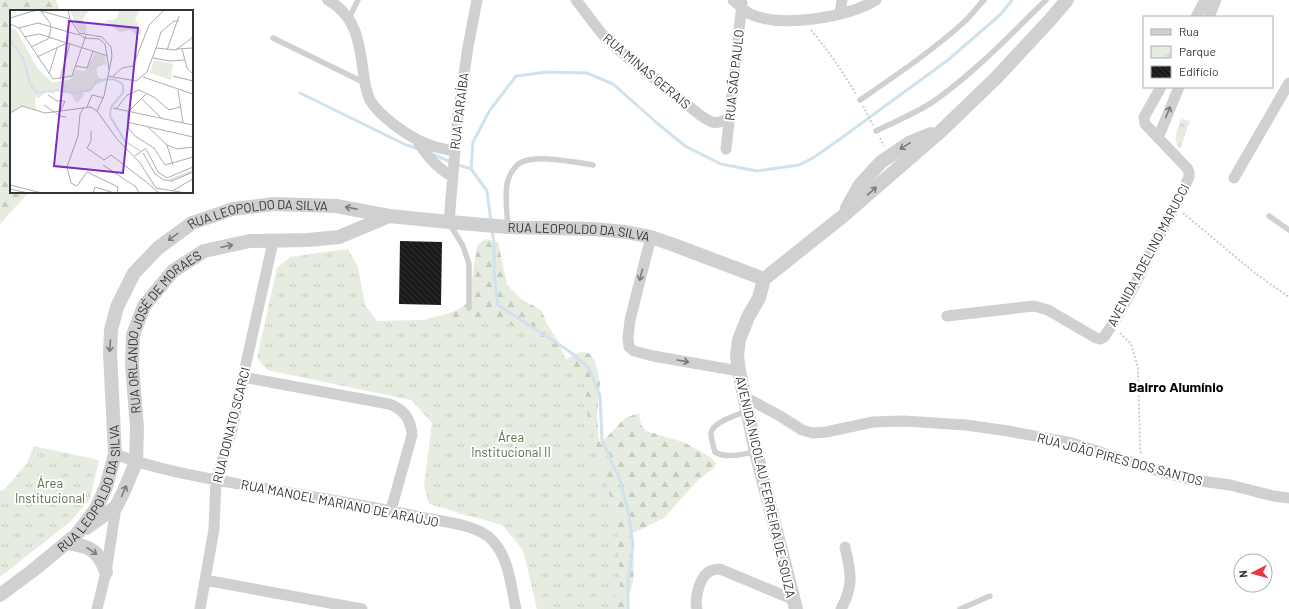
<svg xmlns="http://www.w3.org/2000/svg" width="1289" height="609" font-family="Barlow,sans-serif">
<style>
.forest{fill:url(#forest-firs)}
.park{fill:url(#park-tufts)}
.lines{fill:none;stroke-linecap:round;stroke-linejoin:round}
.stream{stroke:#cfe2ee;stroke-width:3}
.building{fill:url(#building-back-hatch)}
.path{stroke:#cdcdcd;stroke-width:2;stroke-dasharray:2 2;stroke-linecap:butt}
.service{stroke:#d0d0d0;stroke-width:5.5}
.minor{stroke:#d0d0d0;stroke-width:11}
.tertiary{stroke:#d0d0d0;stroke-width:14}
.oneway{stroke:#7a7a7a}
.labels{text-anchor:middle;stroke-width:4;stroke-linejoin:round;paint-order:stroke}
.street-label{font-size:13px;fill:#333;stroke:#fff}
.park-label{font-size:13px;fill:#56703f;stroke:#fff}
.neighbourhood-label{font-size:14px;font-weight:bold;fill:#000;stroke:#fff}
.inset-river{fill:none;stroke:#cfe2ee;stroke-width:2}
.inset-road{fill:none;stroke:#adadad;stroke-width:1}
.view{fill:#7b2cbf;fill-opacity:0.15;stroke:#7b2cbf;stroke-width:2}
.inset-edge{fill:none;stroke:#333;stroke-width:2}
</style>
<defs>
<pattern id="forest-firs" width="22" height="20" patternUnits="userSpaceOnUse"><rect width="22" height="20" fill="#e6ecdf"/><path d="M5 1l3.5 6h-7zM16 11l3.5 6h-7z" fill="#c6cbc0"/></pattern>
<pattern id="park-tufts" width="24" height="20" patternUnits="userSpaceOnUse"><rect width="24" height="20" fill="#e6ecdf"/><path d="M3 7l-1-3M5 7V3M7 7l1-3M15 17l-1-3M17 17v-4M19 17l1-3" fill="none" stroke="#c6cbc0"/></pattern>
<pattern id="building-back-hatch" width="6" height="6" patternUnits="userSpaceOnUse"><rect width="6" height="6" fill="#1a1a1a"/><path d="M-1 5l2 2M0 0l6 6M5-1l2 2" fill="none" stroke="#333"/></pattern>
</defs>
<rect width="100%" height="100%" fill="#fff"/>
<path class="forest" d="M0 0H56L60 11H11V192H29L0 224Z
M486 239 498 242 507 285 521 299 541 310 547 324 558 341 565 358 567 359 575 353 584 352 590 354 595 361 600 382 597 415 599 442 603 441 625 418 639 413 641 425 646 431 683 442 709 456 716 463 715 467 697 481 664 518 631 534C633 550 635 565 633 581 631 591 627 599 626 609H553L562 534 483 516H468L457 513V510L469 499 431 330 427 319C440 315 461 313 469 300L477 245Z"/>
<path class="park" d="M1181 119 1190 121 1180 149C1172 138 1177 132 1181 119Z
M348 249 358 267 365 305 377 321 501 318 558 356 584 382 588 419 604 471 617 527 620 589 607 609H537L523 550 502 525 429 504 424 486 432 423 411 400 267 370 257 358 277 268 290 257Z
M34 446 99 460 90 499 71 521 0 577V491L4 490 27 463Z"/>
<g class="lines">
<path class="stream" d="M300 93 404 144 419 149
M432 154 451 162
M456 164 471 169
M491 222 487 191 471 169 473 142 490 110 516 76 547 72 587 73 613 84 657 123 685 146 721 164 757 171 799 165 813 158 840 139 948 60 1001 14 1012 0
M492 229 494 244V272L498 305 569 351 588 367 600 395 602 440 619 478 628 510 633 545 628 582V609"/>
</g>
<path class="building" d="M400 241 442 242 441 305 399 304Z"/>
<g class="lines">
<path class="path" d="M811 30C828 50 842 71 856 94
M863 106 873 125
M880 138 884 146
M1183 213 1256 274 1289 297
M1120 333 1131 344 1138 368 1140 445 1141 455"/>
<path class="service" d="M349 18 358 0
M273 38 365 83
M860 100C895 76 932 51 963 23 971 16 977 7 984 0
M876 131C898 120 922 111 941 96 979 68 1012 33 1046 0
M1269 216 1289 230
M449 223 463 246 469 264V308
M508 226C507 213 504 193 508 180 510 174 514 167 520 163 536 154 575 162 593 165
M747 411C738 415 711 422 711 434 711 440 714 447 715 452 727 459 742 454 755 452
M960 609 990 596"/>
<path class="minor" d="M328 0C356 16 359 41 363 70 364 80 366 91 370 100 379 116 410 138 427 144 436 148 445 149 454 151
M576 0 602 34 621 52 700 115C713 124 715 125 730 118
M733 0C738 4 744 11 750 14 781 28 846 18 876 0
M840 13 842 0
M1196 17 1205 0
M1209 17 1216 0
M1158 138 1179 87
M417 140C427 157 436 166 452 177
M726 149 742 3
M1234 178 1289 83
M449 222 458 114 468 47 477 0
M651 237 630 320 628 338 629 347 634 351 653 356 739 371
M947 316 1034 306 1048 310 1096 338 1100 339 1104 337C1122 311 1136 283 1150 254 1163 229 1177 204 1189 177V172L1187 168 1145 124 1144 117 1161 87
M243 377 389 404C404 409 411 420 412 435L391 510
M745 397 780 416 802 430 813 433 826 432 873 422 903 421 966 425 1008 431 1072 443 1165 473 1193 480 1230 485 1273 496 1289 498
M115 454C157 470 205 478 250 486 308 496 367 505 425 518 445 522 479 525 493 541 509 558 511 587 516 609
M205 580 362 609
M97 609 106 572 116 507
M200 609 214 529 216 480 232 430 243 377 273 242
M697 609C694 598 700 576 710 571 714 569 717 569 720 569L792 599
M841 609C854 586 851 572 845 547"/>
<g class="tertiary">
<path d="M847 208 860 185 881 162 909 143 931 134"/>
<path id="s1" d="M86 528 116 507 124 491 136 462 137 428 132 365 133 335 144 306 173 271 204 251 250 241 308 240 339 237 389 216"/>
<path d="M67 543C89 546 99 550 106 572"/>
<path id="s2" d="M0 595 31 572 76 535 96 509 106 487 115 454 110 353 111 330 117 307 134 273 158 248 192 223 233 209 274 204 336 206 389 216 449 222 508 227 593 229 626 232 651 237 674 245 764 279"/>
<path d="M796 609 756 452 739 371 737 355 739 340 748 317 759 298 764 279 843 216 941 131 996 78 1050 20 1067 0"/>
</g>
</g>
<defs><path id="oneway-shaft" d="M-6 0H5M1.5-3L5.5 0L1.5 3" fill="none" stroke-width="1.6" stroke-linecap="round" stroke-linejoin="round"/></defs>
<g class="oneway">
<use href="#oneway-shaft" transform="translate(1168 112) rotate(-68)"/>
<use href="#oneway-shaft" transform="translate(905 146) rotate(148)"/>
<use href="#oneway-shaft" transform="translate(872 191) rotate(-41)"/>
<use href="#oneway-shaft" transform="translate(351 208) rotate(-169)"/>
<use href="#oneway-shaft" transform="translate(173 237) rotate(144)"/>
<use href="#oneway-shaft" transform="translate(227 246) rotate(-12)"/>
<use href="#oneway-shaft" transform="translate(641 275) rotate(104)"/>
<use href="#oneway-shaft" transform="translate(110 346) rotate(94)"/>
<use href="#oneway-shaft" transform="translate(683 361) rotate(10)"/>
<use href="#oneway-shaft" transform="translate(124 491) rotate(-66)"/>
<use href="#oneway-shaft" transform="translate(92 551) rotate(35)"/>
</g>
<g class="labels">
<g class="street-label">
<text transform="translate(647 71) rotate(40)" y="5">RUA MINAS GERAIS</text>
<text transform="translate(734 75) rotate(-84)" y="5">RUA SÃO PAULO</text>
<text transform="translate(459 111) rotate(-83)" y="5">RUA PARAÍBA</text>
<text dy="5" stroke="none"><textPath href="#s2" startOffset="518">RUA LEOPOLDO DA SILVA</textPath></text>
<text dy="5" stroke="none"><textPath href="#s2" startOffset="842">RUA LEOPOLDO DA SILVA</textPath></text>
<text transform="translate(1148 255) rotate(-62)" y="5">AVENIDA ADELINO MARUCCI</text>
<text dy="5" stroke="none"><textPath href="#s1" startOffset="228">RUA ORLANDO JOSÉ DE MORAES</textPath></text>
<text transform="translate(231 425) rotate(-76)" y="5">RUA DONATO SCARCI</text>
<text transform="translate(1120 459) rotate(15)" y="5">RUA JOÃO PIRES DOS SANTOS</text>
<text dy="5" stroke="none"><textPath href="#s2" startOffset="146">RUA LEOPOLDO DA SILVA</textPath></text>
<text transform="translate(766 487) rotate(77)" y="5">AVENIDA NICOLAU FERREIRA DE SOUZA</text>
<text transform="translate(340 503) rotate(11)" y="5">RUA MANOEL MARIANO DE ARAÚJO</text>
</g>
<g class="park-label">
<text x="511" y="442">Área<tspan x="511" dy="15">Institucional II</tspan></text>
<text x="50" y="488">Área<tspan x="50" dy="15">Institucional</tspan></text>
</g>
<g class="neighbourhood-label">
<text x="1176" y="392">Bairro Alumínio</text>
</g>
</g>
<g transform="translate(10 10)">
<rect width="183" height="183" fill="#fff"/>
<path d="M144 50 163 54 161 70 140 63Z" fill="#e6ecdf"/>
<path d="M110 0H130L125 9 132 22 130 24 126 25 121 20 110 22 95 11 106 9ZM0 17 6 20 28 59 43 73 61 75 65 63 87 62 88 67 95 71 81 77 80 81 71 80 74 85 67 93 60 83 48 79 44 84 36 82 29 88 25 87 26 100 12 96 0 102Z" fill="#e6ecdf"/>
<path d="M60 0H79L73 8V13L77 16 75 24 68 20ZM85 43 95 46 96 54 87 57 86 71 78 79 54 81 43 72 60 70 66 60 75 61Z" fill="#e6ecdf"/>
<path class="inset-river" d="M0 30 13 48 20 73 26 83 46 80 63 83 80 80 88 70 103 69 110 72 113 75V83L101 97 100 106 115 131 130 141M160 170 183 161"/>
<path class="inset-road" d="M58 0 60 9 69 23 92 27 101 37 102 46 94 86 87 101M31 1 60 9M0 8 27 0M0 14 9 18 43 69 62 66 76 25M9 18 28 13 69 25M69 24 74 28 89 29 95 34 99 59M14 27 29 24 98 46M21 37 38 29 41 19 40 13 30 0M146 38 151 22 164 11H169M166 39 183 38M172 39 177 58 183 64M157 40 169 6M27 47 57 33M143 48 160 51 174 50M66 56 77 58 83 41M39 64 47 38M98 66 126 71 137 62 146 38 166 40 183 27M103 66 112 58 123 56 139 15 154 0M163 66 183 71M133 67 183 84M50 69 60 34M183 78V98M168 80 173 113M137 83 118 102V118L125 126 144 138 155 155 183 147M38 85 47 91H55L51 100M131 88 151 108M34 95 50 106 56 107M74 97 70 104 68 126 57 157 61 173 67 176 77 162 108 177 107 183M77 97 82 85 94 88M103 98 183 115M106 99 117 85 129 80 144 87 159 100 170 97M0 103 12 96 35 103 81 97 87 101 107 129 130 153 146 178 176 183M117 112 183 127M138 117 157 135 163 155M81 121V131L77 138 94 150 101 145 135 171M157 135 167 139 183 137M136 139 148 162 157 168 183 157M133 143 145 164 154 170 162 171 183 162M125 146 136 138M93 155 126 177 129 183M134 170 149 183M0 175 32 183M0 179 18 183M162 181 183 169M83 183 85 177 104 183"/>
<path class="view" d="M59 11 128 18 113 163 44 156Z"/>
<rect width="183" height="183" class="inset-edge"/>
</g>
<rect x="1143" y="16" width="130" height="72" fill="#ffffff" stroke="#adadad"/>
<rect x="1151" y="29" width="20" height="6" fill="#d0d0d0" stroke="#adadad"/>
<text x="1179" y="36" font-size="12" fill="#333333">Rua</text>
<rect x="1151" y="46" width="20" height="12" fill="url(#park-tufts)" stroke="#adadad"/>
<text x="1179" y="56" font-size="12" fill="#333333">Parque</text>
<rect x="1151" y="66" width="20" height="12" fill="url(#building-back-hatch)" stroke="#adadad"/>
<text x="1179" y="76" font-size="12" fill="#333333">Edifício</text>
<g transform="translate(1253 573) rotate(264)"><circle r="19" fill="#ffffff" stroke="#adadad"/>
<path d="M0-3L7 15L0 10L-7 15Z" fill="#e63946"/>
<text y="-6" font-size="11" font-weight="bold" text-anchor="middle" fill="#333333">N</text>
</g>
</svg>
